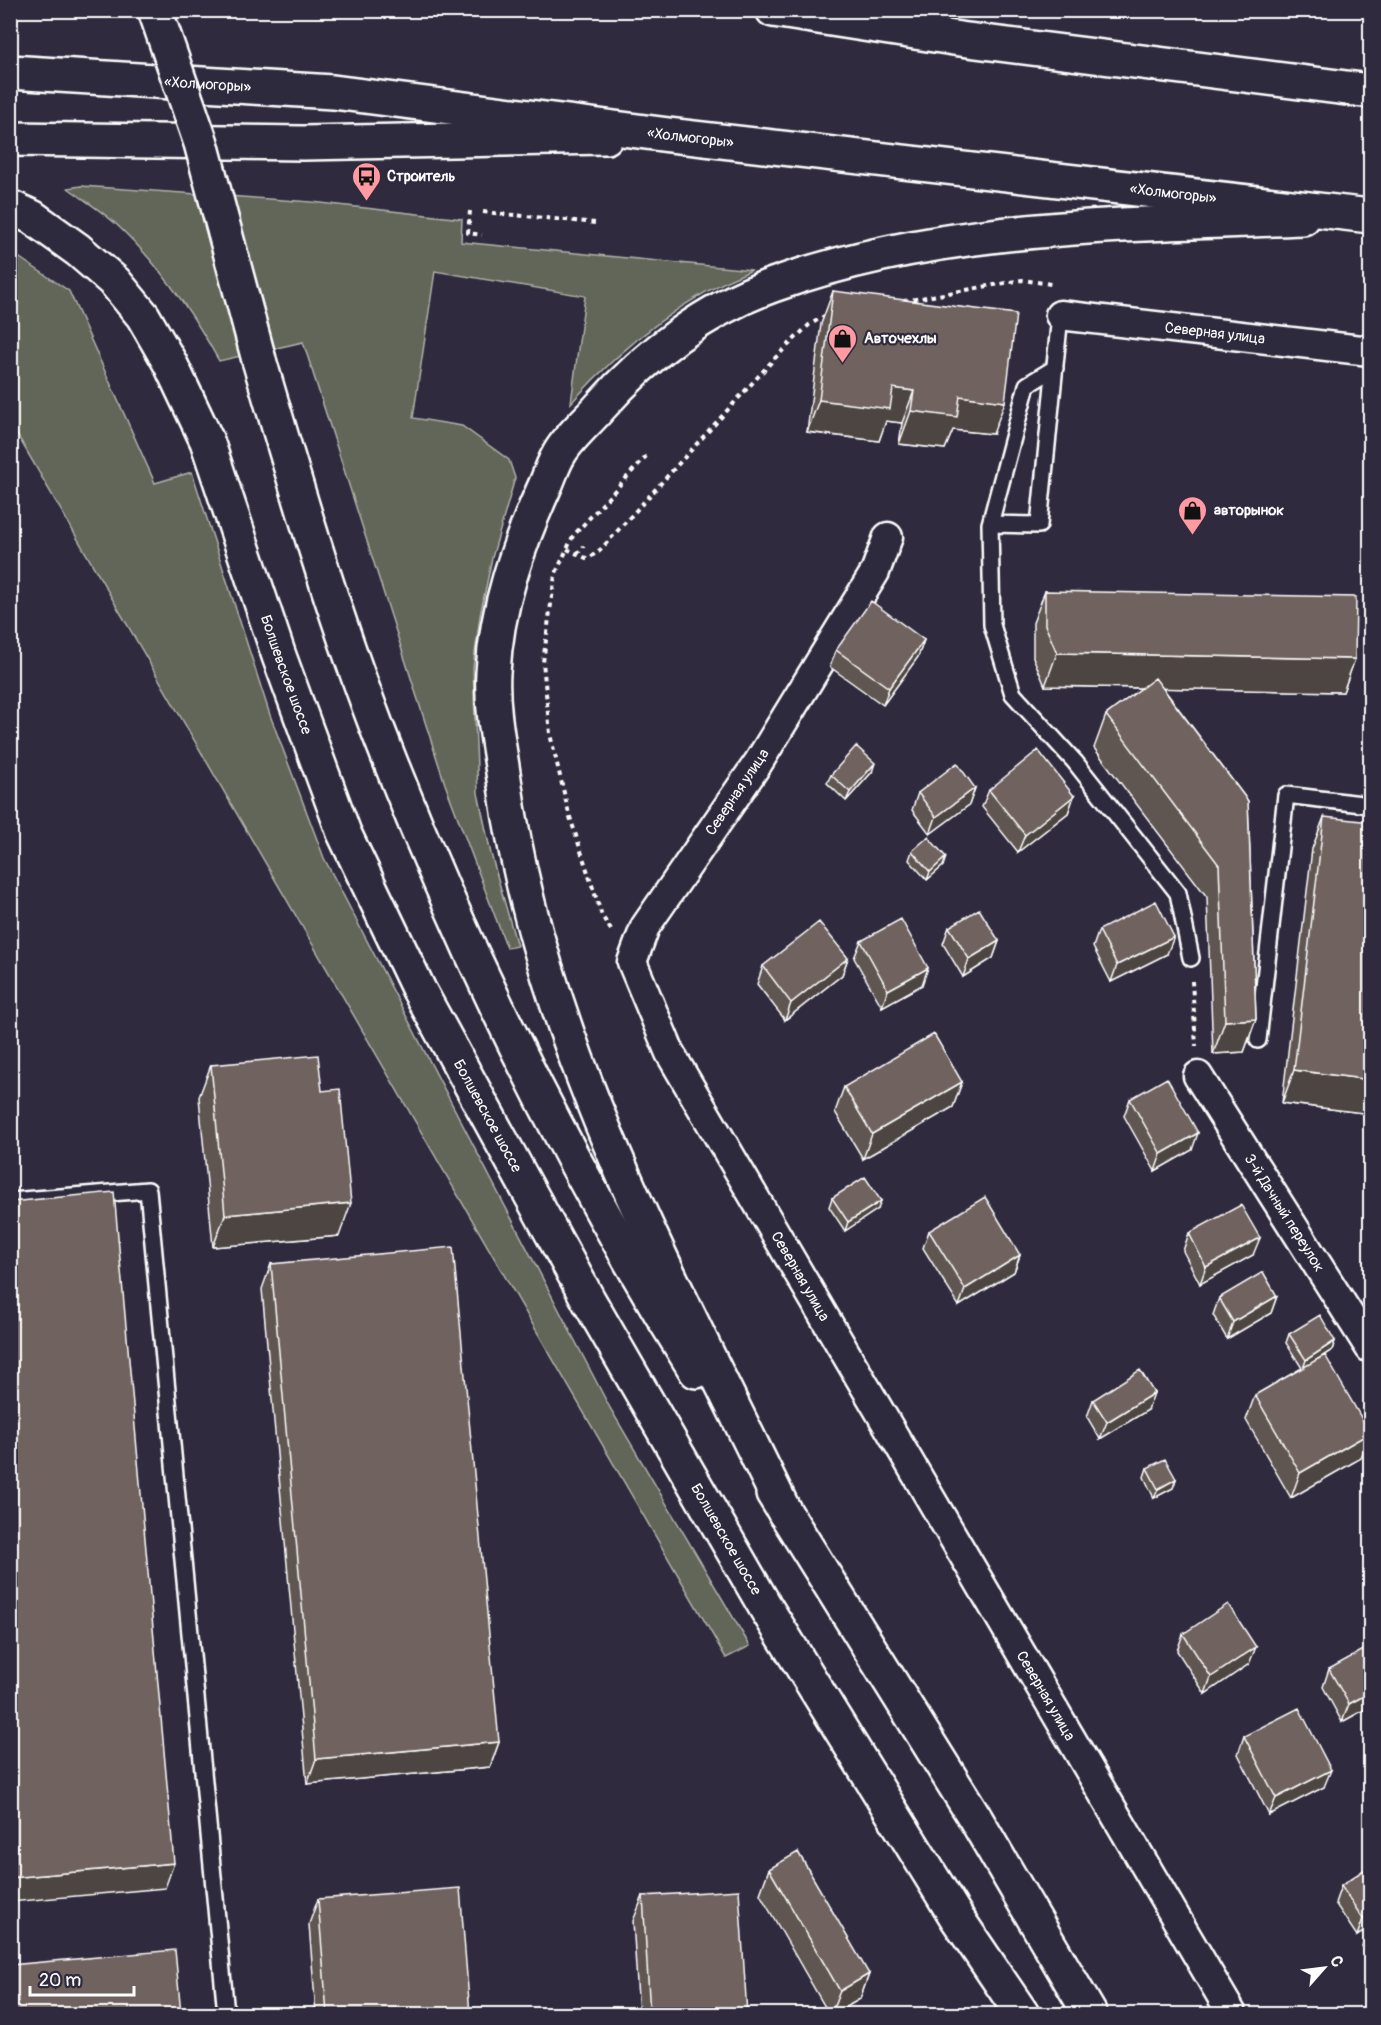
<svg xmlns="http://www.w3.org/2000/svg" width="1381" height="2025" font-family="Pangolin,sans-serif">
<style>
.grass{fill:#626658;stroke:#b0b2ac;stroke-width:1.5}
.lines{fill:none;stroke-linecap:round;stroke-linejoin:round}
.lane-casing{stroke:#fff;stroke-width:20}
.street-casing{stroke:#fff;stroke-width:33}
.secondary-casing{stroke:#fff;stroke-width:38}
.highway-casing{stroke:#fff;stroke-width:38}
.path{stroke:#fff;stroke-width:4;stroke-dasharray:4.5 4.5;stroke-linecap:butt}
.lane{stroke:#2f2a3d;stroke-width:15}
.street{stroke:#2f2a3d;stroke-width:28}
.secondary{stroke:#2f2a3d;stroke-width:33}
.highway{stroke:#2f2a3d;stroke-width:33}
.secondary-bridge-casing{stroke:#fff;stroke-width:38;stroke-linecap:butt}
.secondary-bridge{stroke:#2f2a3d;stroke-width:33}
.wall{fill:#5f5551;stroke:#fff;stroke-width:1.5}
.shaded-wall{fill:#4e4542;stroke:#fff;stroke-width:1.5}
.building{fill:#6f635e;stroke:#fff;stroke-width:1.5}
.labels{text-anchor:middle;stroke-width:4.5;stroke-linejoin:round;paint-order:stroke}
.street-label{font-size:15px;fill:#fff;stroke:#2f2a3d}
.poi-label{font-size:15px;font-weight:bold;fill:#fff;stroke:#2f2a3d;text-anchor:start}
</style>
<rect width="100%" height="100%" fill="#2f2a3d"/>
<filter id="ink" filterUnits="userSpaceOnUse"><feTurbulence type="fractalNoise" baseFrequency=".0167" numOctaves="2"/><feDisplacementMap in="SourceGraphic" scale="12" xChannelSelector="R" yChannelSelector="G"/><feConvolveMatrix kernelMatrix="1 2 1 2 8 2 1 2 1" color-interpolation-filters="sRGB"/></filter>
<g filter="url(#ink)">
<path class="grass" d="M81 186 312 202 462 219 461 242 752 270C681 298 622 347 571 403L585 296 435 271 413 418 462 426 509 460 515 478 492 558 480 616 473 668 478 793 491 854 517 946 507 948 445 784 303 342 219 361C191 310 159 264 116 224 102 211 84 200 68 188Z
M11 252 69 291 155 483 192 472 270 715 324 858 610 1408 750 1646 726 1658 11 424Z"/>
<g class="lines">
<defs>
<path id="lane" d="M1055 368 1027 385 990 524 992 625 1013 694 1075 762 1178 893 1191 958
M990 524 1039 525 1060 315
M1258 1040 1286 795 1370 805
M10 1201 148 1190 226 2014"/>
<g id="street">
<path id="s1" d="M1060 315 1370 351"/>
<path id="s2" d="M888 537 875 572 758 763 645 927 632 962 670 1053 1232 2014"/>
<path id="s3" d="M1198 1076 1370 1348"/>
</g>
<g id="secondary">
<path d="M10 139 303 143 606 137"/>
<path id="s4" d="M10 207 32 217 78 250 115 282 143 316 170 363 207 441 279 656 344 833 419 990 589 1301 766 1608 957 1918 1022 2014"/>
<path d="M259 360C295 483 331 606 376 725 462 949 569 1167 696 1371"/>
<path d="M773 1493 974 1816 1090 2014"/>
<path d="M785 1513C672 1278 539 1041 504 779 499 745 491 708 493 673 496 607 518 545 545 486 550 475 554 461 561 451 571 435 588 421 600 407 647 354 706 309 773 285 943 224 1125 225 1303 218"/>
</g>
<g id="highway">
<path d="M773 10 960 39 1370 91"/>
<path id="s5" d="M10 72 333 92 669 135 1370 216"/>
</g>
</defs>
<use href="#lane" class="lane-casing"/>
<use href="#street" class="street-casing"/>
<use href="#secondary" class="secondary-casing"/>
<use href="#highway" class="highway-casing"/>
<path class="path" d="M470 211 468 233 482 235
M483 212 596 223
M904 301 1022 280 1051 284
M567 549 588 559 601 549 775 358 809 325 826 315
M577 554 584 546
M611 930 602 916 569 814 550 734 543 662 555 575 573 536 649 453
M1192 981 1196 1046"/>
<use href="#lane" class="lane"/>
<use href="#street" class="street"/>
<use href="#secondary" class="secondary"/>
<use href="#highway" class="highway"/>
<defs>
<path id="secondary-bridge" d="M155 10 201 143 259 360"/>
</defs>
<use href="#secondary-bridge" class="secondary-bridge-casing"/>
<use href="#secondary-bridge" class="secondary-bridge"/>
</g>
<path class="wall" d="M833 291 993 434 953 430 945 449 899 444 902 423 886 421 879 441 807 432 821 324Z
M1045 591 1355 659 1343 692 1163 688 1248 801 1256 1019 1244 1052 1213 1054 1207 897 1094 748 1106 715 1142 688 1045 686 1033 657V623Z
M924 640 918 657 883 705 830 667 836 650Z
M872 772 846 801 827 783 831 775Z
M975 788 969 805 930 834 912 810 918 793Z
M989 790 1074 796 1068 813 1018 852 982 807Z
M1324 817 1371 1114 1282 1103 1312 849Z
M912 851 943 866 927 880 909 860Z
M949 927 999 941 993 958 963 977 943 944Z
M1099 930 1167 954 1111 982 1093 947Z
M861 941 922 985 882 1007 854 958Z
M848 958 842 975 785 1020 757 984 763 966Z
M211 1065 322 1091 339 1236 213 1247 199 1097Z
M962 1082 953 1107 863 1159 835 1112 844 1087Z
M1130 1099 1192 1150 1155 1171 1124 1116Z
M832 1198 878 1209 845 1231 829 1207Z
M929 1231 1020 1255 1014 1272 959 1306 923 1248Z
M1189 1233 1253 1255 1200 1284 1183 1251Z
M271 1264 499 1742 490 1767 307 1784 262 1289Z
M1277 1296 1271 1313 1227 1339 1213 1315 1219 1298Z
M1289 1334 1335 1341 1332 1350 1321 1357 1370 1433 1361 1458 1291 1498 1246 1420 1255 1395 1302 1368 1286 1343Z
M1093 1400 1148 1410 1100 1439 1087 1417Z
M1147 1468 1176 1479 1173 1488 1154 1498 1144 1477Z
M1183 1634 1249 1664 1205 1694 1177 1651Z
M1371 1654V1706L1342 1722 1323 1687 1329 1669Z
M1244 1736 1324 1787 1269 1815 1238 1754Z
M1371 1865V1958L1362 1946 1368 1928 1357 1936 1335 1903 1341 1886Z
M769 1869 869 1974 860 1999 834 2014H829L760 1894Z
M643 1896 747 2014H639L633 1921Z
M318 1899 470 2014H316L309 1924Z"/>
<path class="shaded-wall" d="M893 388 914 391 902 423 886 421 879 441 807 432 819 400Z
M960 396 1005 402 993 434 953 430 945 449 899 444 911 411Z
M924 640 918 657 883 705 889 688Z
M1057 653 1355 659 1343 692 1045 686Z
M875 763 872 772 846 801 850 792Z
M975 788 969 805 930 834 936 817Z
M1074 796 1068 813 1018 852 1025 835Z
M946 857 943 866 927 880 930 872Z
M1174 937 1167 954 1111 982 1117 965Z
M999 941 993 958 963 977 969 959Z
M848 958 842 975 785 1020 791 1003Z
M928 968 922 985 882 1007 888 990Z
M1256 1019 1244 1052 1213 1054 1225 1021Z
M1294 1070 1371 1080V1114L1282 1103Z
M962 1082 953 1107 863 1159 872 1134Z
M1198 1133 1192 1150 1155 1171 1161 1154Z
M881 1201 878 1209 845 1231 848 1222Z
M351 1203 339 1236 213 1247 225 1215Z
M1260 1238 1253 1255 1200 1284 1206 1267Z
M1020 1255 1014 1272 959 1306 965 1289Z
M1277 1296 1271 1313 1227 1339 1233 1322Z
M1335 1341 1332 1350 1303 1369 1306 1360Z
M1154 1393 1148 1410 1100 1439 1107 1422Z
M1370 1433 1361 1458 1291 1498 1300 1473Z
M1176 1479 1173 1488 1154 1498 1158 1489Z
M1256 1647 1249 1664 1205 1694 1211 1677Z
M1371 1692V1706L1342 1722 1349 1704Z
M499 1742 490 1767 307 1784 316 1759Z
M1331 1770 1324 1787 1269 1815 1276 1798Z
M174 1863 165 1888 10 1902V1878Z
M1371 1914V1927L1357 1936 1363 1919Z
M869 1974 860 1999 834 2014H831L840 1991Z"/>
<path class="building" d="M833 291 1016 314 1005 402 960 396 957 417 911 411 914 391 893 388 890 409 819 400Z
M1045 591 1356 597 1355 659 1057 653 1045 625Z
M871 601 924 640 889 688 836 650Z
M1155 678 1248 801 1256 1019 1225 1021 1219 865 1106 715Z
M856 746 875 763 850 792 831 775Z
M1038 750 1074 796 1025 835 989 790Z
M957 763 975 788 936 817 918 793Z
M1324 817 1371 822V1080L1294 1070Z
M928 837 946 857 930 872 912 851Z
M1156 901 1174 937 1117 965 1099 930Z
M979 909 999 941 969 959 949 927Z
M901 919 928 968 888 990 861 941Z
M819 922 848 958 791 1003 763 966Z
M934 1034 962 1082 872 1134 844 1087Z
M318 1055 322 1091 340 1089 351 1203 225 1215 211 1065Z
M1167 1078 1198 1133 1161 1154 1130 1099Z
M865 1177 881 1201 848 1222 832 1198Z
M114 1192 174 1863 10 1878V1202Z
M985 1197 1020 1255 965 1289 929 1231Z
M1241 1205 1260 1238 1206 1267 1189 1233Z
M453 1247 499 1742 316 1759 271 1264Z
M1263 1272 1277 1296 1233 1322 1219 1298Z
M1320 1315 1335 1341 1306 1360 1289 1334Z
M1325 1355 1370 1433 1300 1473 1255 1395Z
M1140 1370 1154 1393 1107 1422 1093 1400Z
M1165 1459 1176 1479 1158 1489 1147 1468Z
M1228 1604 1256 1647 1211 1677 1183 1634Z
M1367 1648 1371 1654V1692L1349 1704 1329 1669Z
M1299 1708 1331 1770 1276 1798 1244 1736Z
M798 1852 869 1974 840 1991 769 1869Z
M1371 1865V1914L1363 1919 1341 1886Z
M460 1888 470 2014H327L318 1899Z
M739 1890 747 2014H650L643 1896Z
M175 1950 181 2014H10V1965Z"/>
</g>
<defs>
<symbol id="bus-pin" viewBox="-11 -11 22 30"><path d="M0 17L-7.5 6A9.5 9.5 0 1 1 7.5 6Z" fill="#ff9aa2" stroke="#2f2a3d"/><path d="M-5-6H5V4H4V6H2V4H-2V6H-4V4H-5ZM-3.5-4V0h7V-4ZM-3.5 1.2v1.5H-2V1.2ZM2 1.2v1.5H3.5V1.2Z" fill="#111"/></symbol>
<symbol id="shop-pin" viewBox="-11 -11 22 30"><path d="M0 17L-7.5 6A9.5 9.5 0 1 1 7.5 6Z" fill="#ff9aa2" stroke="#2f2a3d"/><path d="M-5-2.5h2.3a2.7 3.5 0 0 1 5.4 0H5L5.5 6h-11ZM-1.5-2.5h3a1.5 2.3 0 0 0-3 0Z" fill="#111"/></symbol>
</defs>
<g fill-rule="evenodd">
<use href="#bus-pin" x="350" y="160" width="33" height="45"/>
<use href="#shop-pin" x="826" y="322" width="33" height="45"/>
<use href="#shop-pin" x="1176" y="494" width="33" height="45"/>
</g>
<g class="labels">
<g class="street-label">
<text dy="5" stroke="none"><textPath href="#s5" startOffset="198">«Холмогоры»</textPath></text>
<text dy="5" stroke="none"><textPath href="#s5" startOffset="684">«Холмогоры»</textPath></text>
<text dy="5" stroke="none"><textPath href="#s5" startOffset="1170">«Холмогоры»</textPath></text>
<text dy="5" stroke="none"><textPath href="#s1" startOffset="156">Северная улица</textPath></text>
<text dy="5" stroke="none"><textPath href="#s4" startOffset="561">Болшевское шоссе</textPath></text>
<text transform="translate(737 792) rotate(-56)" y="5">Северная улица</text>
<text dy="5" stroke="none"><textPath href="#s4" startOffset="1047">Болшевское шоссе</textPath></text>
<text dy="5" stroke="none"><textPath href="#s3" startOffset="162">3-й Дачный переулок</textPath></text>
<text dy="5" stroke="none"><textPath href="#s2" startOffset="855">Северная улица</textPath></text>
<text dy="5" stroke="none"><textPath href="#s4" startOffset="1533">Болшевское шоссе</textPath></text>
<text dy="5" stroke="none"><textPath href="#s2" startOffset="1341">Северная улица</textPath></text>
</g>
<g class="poi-label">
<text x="387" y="181">Строитель</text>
<text x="864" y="343">Авточехлы</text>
<text x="1214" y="515">авторынок</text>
</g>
</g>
<rect width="1381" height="2025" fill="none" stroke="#2f2a3d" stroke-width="36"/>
<rect x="18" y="18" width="1345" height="1989" fill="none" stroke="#fff" stroke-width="2" filter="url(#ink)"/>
<g transform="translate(1324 1968) rotate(62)" stroke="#2f2a3d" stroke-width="4.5" paint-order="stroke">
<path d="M0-4.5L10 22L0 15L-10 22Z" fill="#ffffff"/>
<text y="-9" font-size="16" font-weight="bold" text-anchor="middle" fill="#ffffff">С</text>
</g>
<path d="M30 1986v9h104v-9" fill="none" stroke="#ffffff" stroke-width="3"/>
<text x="39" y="1986" font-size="18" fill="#ffffff" stroke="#2f2a3d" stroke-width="4.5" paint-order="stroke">20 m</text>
</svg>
